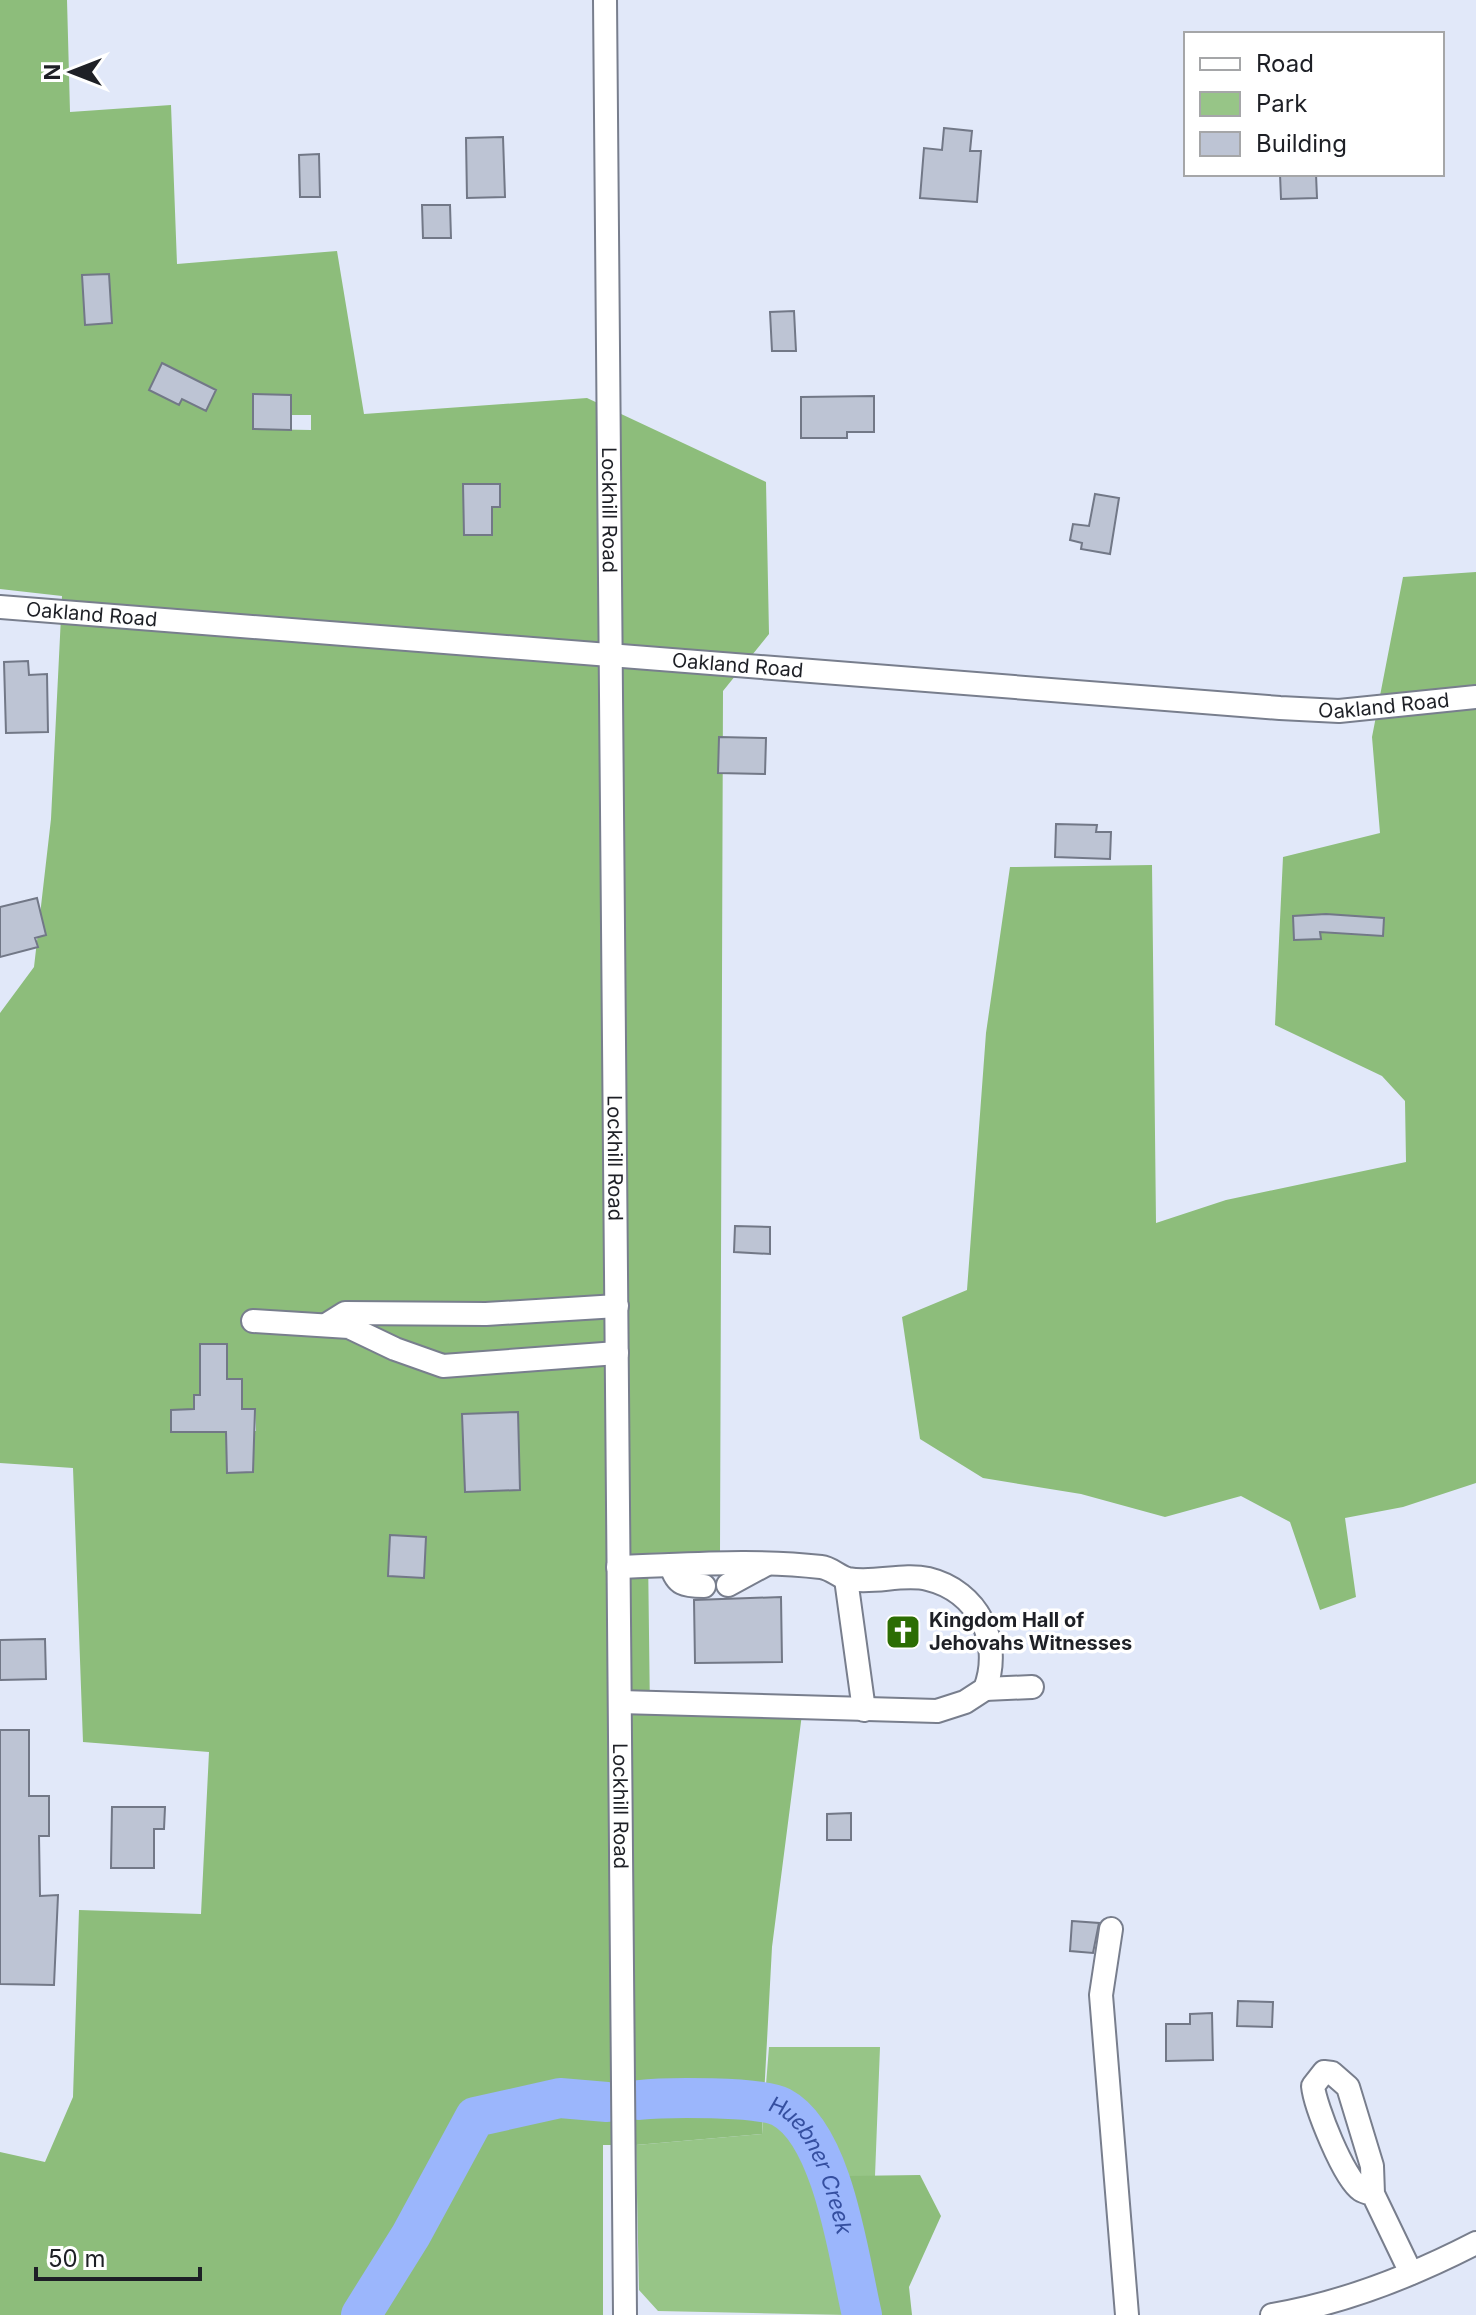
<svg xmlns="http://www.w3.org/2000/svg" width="1476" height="2315" font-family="Inter,sans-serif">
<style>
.green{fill:#97c587}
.forest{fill:#8dbd7b;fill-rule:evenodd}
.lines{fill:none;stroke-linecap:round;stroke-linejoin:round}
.river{stroke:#9bb6fc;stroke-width:40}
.building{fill:#bdc4d4;stroke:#727887;stroke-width:2}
.minor-casing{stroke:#787e8d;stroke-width:26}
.minor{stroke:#fff;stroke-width:22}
.labels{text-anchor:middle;stroke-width:7;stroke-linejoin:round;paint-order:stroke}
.street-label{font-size:20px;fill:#1e2026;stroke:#fff}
.poi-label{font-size:20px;font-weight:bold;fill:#1e2026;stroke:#fff;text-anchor:start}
.water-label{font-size:22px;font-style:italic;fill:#354fa0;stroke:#fff}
</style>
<rect width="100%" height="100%" fill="#e1e8f9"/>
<path class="green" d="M769 2047H880L875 2176 848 2177 847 2315 658 2311 639 2290 636 2145 762 2134Z"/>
<path class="forest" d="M0 0H67L70 112 171 105 177 264 337 251 364 414 587 398 766 482 769 634 723 691 720 1552 648 1553 650 1715 802 1714 772 1947 762 2134 636 2145H603V2315H0V2152L45 2162 73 2097 79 1910 201 1914 209 1752 83 1742 73 1468 0 1463V1013L34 967 51 819 62 596 0 589ZM109 274 112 323 82 276ZM162 363 216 390 206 410 182 399 179 405 149 390ZM253 395 291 415H311V430L253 429ZM463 484H500V507H492V535H464ZM194 1395 242 1409H255L256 1431 171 1432V1410L194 1409ZM518 1412 520 1490 465 1492 463 1414ZM390 1535 426 1538 424 1578Z
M1476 572V1483L1403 1507 1345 1518 1356 1597 1320 1610 1290 1522 1241 1496 1165 1517 1081 1494 983 1478 920 1439 902 1317 967 1290 986 1033 1010 867 1152 865 1156 1223 1226 1200 1406 1162 1405 1101 1382 1076 1275 1025 1283 857 1380 833 1372 737 1403 577ZM1320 915V939L1294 940 1293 916Z
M920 2175 941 2216 909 2287 912 2315H847L848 2176Z"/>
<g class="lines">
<g class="river">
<path id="s1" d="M639 2100C665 2097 760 2096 781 2107 834 2135 849 2260 862 2315"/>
<path d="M361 2315 411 2235 475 2117 560 2098 607 2102"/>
</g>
</g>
<path class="building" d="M944 128 972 131 970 151H981L977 202 920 198 924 148 942 150Z
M503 137 505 197 467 198 466 138Z
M319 154 320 197H300L299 155Z
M1280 174H1316L1317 198 1281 199Z
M422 205H450L451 238H423Z
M109 274 112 323 85 325 82 275Z
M794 311 796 351H772L770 312Z
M162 363 216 390 206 411 182 399 179 405 149 390Z
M253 394 291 395V430L253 429Z
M874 396V432H847V438H801V397Z
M463 484H500V507H492V535H464Z
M1095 494 1119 498 1110 554 1081 549 1082 543 1070 540 1073 524 1089 526Z
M28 661 29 675 47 674 48 732 6 733 4 662Z
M719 737 766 738 765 774 718 773Z
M1056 824 1097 825 1096 832H1111L1110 859 1055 857Z
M37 898 46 935 35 938 38 947 0 957V907Z
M1326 914 1384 918 1383 936 1320 932 1321 939 1294 940 1293 916Z
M735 1226 770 1227V1254L734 1252Z
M200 1344H227V1379H242V1409H255L253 1472 227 1473 226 1432H171V1410L194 1409V1395H200Z
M518 1412 520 1490 465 1492 462 1414Z
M390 1535 426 1537 424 1578 388 1576Z
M781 1597 782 1662 695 1663 694 1600Z
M45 1639 46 1679 0 1680V1640Z
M0 1730H29V1796H49V1836H39L40 1896 58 1895 54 1985 0 1984Z
M112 1807H165L164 1829H154V1868H111Z
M851 1813V1840H827V1814Z
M1072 1921 1099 1923 1093 1953 1070 1951Z
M1238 2001 1273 2002 1272 2027 1237 2026Z
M1212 2013 1213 2060 1166 2061V2024H1190V2014Z"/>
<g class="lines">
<defs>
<g id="minor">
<path id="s2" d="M605 0 625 2315"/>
<path id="s3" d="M0 607 1280 708 1339 711 1476 697"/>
<path d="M253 1321 349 1327 395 1349 443 1366 617 1353"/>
<path d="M329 1323 345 1313 486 1314 617 1306"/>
<path d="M671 1565C676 1585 685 1586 704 1586"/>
<path d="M618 1567C686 1565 753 1559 821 1567 831 1568 839 1577 848 1579 874 1584 903 1573 928 1579 978 1591 1003 1642 985 1689L965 1702 937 1711 620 1702"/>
<path d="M846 1579 864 1710"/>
<path d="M728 1585 765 1565"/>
<path d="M985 1689 1032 1687"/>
<path d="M1111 1929 1101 1995 1127 2315"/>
<path d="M1373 2194C1369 2193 1364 2192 1361 2190 1344 2179 1315 2106 1313 2086L1324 2072 1332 2073 1348 2087 1372 2166 1373 2194 1411 2273"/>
<path d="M1272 2315C1344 2303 1412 2276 1476 2243"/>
</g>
</defs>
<use href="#minor" class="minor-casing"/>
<use href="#minor" class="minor"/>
</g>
<defs>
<symbol id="church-square" viewBox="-11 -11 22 22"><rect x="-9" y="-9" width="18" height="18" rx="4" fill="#2c6d03" stroke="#fff"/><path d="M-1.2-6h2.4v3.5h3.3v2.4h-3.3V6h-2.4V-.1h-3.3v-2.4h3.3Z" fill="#fff"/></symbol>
</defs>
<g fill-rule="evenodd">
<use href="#church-square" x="883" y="1612" width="40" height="40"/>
</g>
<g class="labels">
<g class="street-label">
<text dy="7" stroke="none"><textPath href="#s2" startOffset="510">Lockhill Road</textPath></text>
<text dy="7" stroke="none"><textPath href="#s3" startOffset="92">Oakland Road</textPath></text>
<text dy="7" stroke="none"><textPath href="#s3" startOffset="740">Oakland Road</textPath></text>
<text dy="7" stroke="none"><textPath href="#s3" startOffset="1388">Oakland Road</textPath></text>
<text dy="7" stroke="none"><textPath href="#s2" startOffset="1158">Lockhill Road</textPath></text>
<text dy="7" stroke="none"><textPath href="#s2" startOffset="1806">Lockhill Road</textPath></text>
</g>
<g class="poi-label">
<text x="929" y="1627">Kingdom Hall of<tspan x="929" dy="23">Jehovahs Witnesses</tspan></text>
</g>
<g class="water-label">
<text dy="8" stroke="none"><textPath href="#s1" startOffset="210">Huebner Creek</textPath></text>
</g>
</g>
<rect x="1184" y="32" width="260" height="144" fill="#ffffff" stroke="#a5a6a8" stroke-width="2"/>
<rect x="1200" y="58" width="40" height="12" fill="#ffffff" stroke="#a5a6a8" stroke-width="2"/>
<text x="1256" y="72" font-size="24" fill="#1e2026">Road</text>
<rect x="1200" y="92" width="40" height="24" fill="#97c587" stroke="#a5a6a8" stroke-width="2"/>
<text x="1256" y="112" font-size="24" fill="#1e2026">Park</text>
<rect x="1200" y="132" width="40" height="24" fill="#bdc4d4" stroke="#a5a6a8" stroke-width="2"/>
<text x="1256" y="152" font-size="24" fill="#1e2026">Building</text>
<g transform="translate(72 72) rotate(270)" stroke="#ffffff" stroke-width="6" paint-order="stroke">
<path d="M0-6L14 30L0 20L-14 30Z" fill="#1e2026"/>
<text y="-12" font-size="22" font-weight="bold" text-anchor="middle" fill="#1e2026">N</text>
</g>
<path d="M36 2267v12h164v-12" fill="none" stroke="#1e2026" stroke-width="4"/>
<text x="48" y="2267" font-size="24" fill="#1e2026" stroke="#ffffff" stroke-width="6" paint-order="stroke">50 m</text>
</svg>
